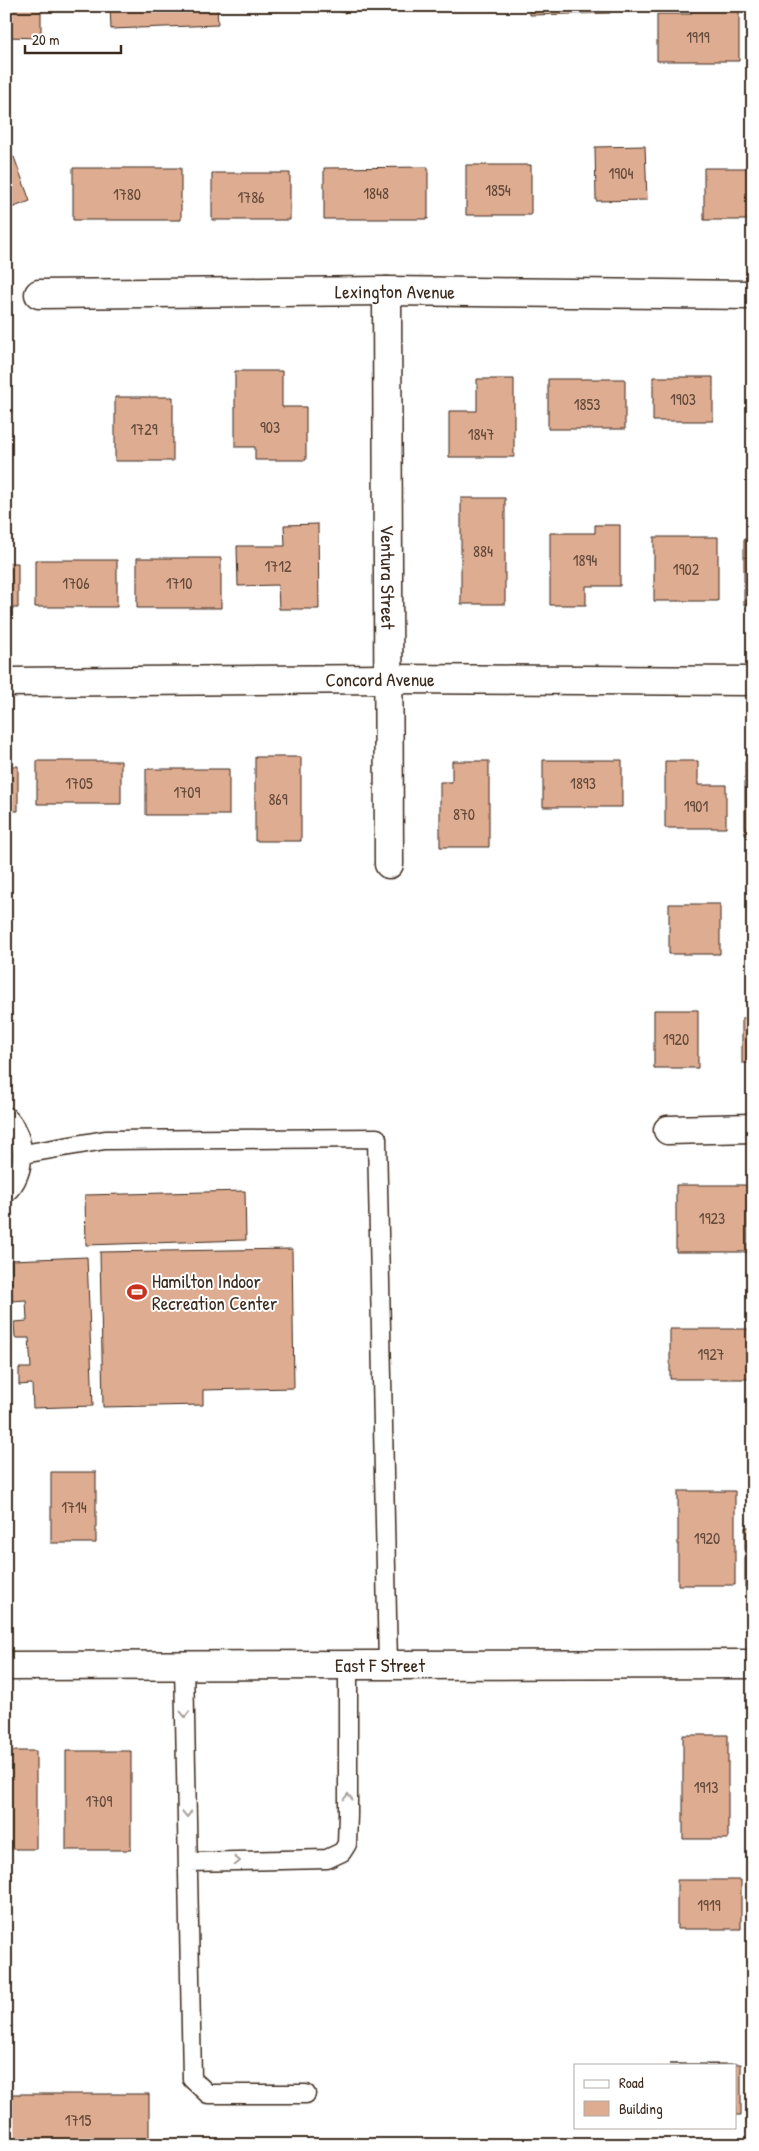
<svg xmlns="http://www.w3.org/2000/svg" width="759" height="2151" font-family="'Patrick Hand',sans-serif">
<style>
.building{fill:#deac90;stroke:#3b2a1e}
.lines{fill:none;stroke-linecap:round;stroke-linejoin:round}
.service-casing{stroke:#3b2a1e;stroke-width:21}
.minor-casing{stroke:#3b2a1e;stroke-width:31}
.service{stroke:#fff;stroke-width:18}
.minor{stroke:#fff;stroke-width:28}
.oneway{stroke:#a79f9a}
.labels{text-anchor:middle;stroke-width:4;stroke-linejoin:round;paint-order:stroke}
.number-label{font-size:16px;fill:#644a3a}
.street-label{font-size:19px;fill:#3b2a1e;stroke:#fff}
.poi-label{font-size:19px;fill:#3b2a1e;stroke:#fff;text-anchor:start}
</style>
<rect width="100%" height="100%" fill="#fff"/>
<filter id="ink" filterUnits="userSpaceOnUse"><feTurbulence type="fractalNoise" baseFrequency=".02" numOctaves="2"/><feDisplacementMap in="SourceGraphic" scale="10" xChannelSelector="R" yChannelSelector="G"/><feConvolveMatrix kernelMatrix="1 2 1 2 8 2 1 2 1" color-interpolation-filters="sRGB"/></filter>
<g filter="url(#ink)">
<path class="building" d="M6 6H41V38L6 37Z
M110 6H217L218 25 111 29Z
M317 6H347L345 13Z
M529 6H610V13L530 15Z
M691 6H739V61H657V14H691Z
M645 146 647 200 596 201 595 147Z
M14 157 30 201 6 210V160Z
M466 165H531V215H466Z
M428 167V219H324V168Z
M73 168H181V220H73Z
M704 168H753V220H704Z
M212 173H290V220H212Z
M235 371H282V407H306V460H255V447H235Z
M653 377H713V421H653Z
M477 379H514V457H449V411H477Z
M548 379H625V429H548Z
M750 384H753V431H750Z
M115 397H173V461H115Z
M461 498H505V604H461Z
M318 524 319 609H279L278 585 238 586 237 546H285L284 525Z
M595 525H620V586H586V605H550V533H595Z
M654 537H718V601H654Z
M744 539H753V605H744Z
M137 558H221V608H137Z
M35 560H117V607H35Z
M6 563H18V608H6Z
M255 757H301V841H255Z
M543 760H622V807H543Z
M37 761H121V804H37Z
M452 761H489V847H440V782H452Z
M665 761H698V785H726V828H665Z
M745 762H753V835H745Z
M6 766H18V811H6Z
M146 769H229V815H146Z
M669 904H720V954H669Z
M654 1010H698V1068H654Z
M742 1018H753V1063H742Z
M676 1185H748V1252H676Z
M245 1191 246 1240 86 1245 85 1195Z
M292 1249 294 1388 203 1390V1405L103 1407 100 1252Z
M87 1257 93 1406 33 1408 32 1384 19 1385V1368H31L29 1338H15L14 1322 27 1321 26 1300 12 1301 11 1260Z
M670 1329H753V1379H670Z
M51 1472H96V1543H51Z
M678 1491H735V1585H678Z
M745 1527H753V1587H745Z
M683 1735H728V1839H683Z
M6 1751H36V1849H6Z
M66 1751H131V1850H66Z
M677 1880H741V1929H677Z
M669 2064H741V2115H735V2065Z
M6 2094H149V2145H6Z"/>
<g class="lines">
<defs>
<path id="service" d="M6 1116C27 1135 28 1174 6 1193
M23 1154 105 1140 377 1138 388 1665
M184 1665 192 2079 208 2094H306
M189 1862 327 1859 342 1852 347 1844 348 1814V1665"/>
<g id="minor">
<path id="s1" d="M387 291 389 864"/>
<path id="s2" d="M39 294 387 291 753 295"/>
<path id="s3" d="M6 682 389 679 753 681"/>
<path d="M668 1130 753 1128"/>
<path id="s4" d="M6 1666 753 1664"/>
</g>
</defs>
<use href="#service" class="service-casing"/>
<use href="#minor" class="minor-casing"/>
<use href="#service" class="service"/>
<use href="#minor" class="minor"/>
</g>
<defs><path id="oneway-chevron" d="M-2-3.5L2.5 0L-2 3.5" fill="none" stroke-width="1.6" stroke-linecap="round" stroke-linejoin="round" transform="scale(1.25)"/></defs>
<g class="oneway">
<use href="#oneway-chevron" transform="translate(185 1714) rotate(89)"/>
<use href="#oneway-chevron" transform="translate(348 1797) rotate(-90)"/>
<use href="#oneway-chevron" transform="translate(187 1814) rotate(88)"/>
<use href="#oneway-chevron" transform="translate(237 1861) rotate(-1)"/>
</g>
</g>
<defs>
<symbol id="stadium-bare" viewBox="-9 -9 18 18"><path d="M0-5a6.5 5 0 1 0 0 10a6.5 5 0 1 0 0-10ZM-3.5-1.8h7v3.6h-7Z" fill="#c8321e" stroke="#fff" stroke-width="2.5" paint-order="stroke"/></symbol>
</defs>
<g fill-rule="evenodd">
<use href="#stadium-bare" x="123" y="1278" width="28" height="28"/>
</g>
<g class="labels">
<g class="number-label">
<text x="698" y="43">1919</text>
<text x="621" y="179">1904</text>
<text x="498" y="196">1854</text>
<text x="376" y="199">1848</text>
<text x="127" y="200">1780</text>
<text x="251" y="203">1786</text>
<text x="683" y="405">1903</text>
<text x="587" y="410">1853</text>
<text x="270" y="433">903</text>
<text x="144" y="435">1729</text>
<text x="481" y="440">1847</text>
<text x="483" y="557">884</text>
<text x="585" y="566">1894</text>
<text x="278" y="572">1712</text>
<text x="686" y="575">1902</text>
<text x="76" y="589">1706</text>
<text x="179" y="589">1710</text>
<text x="79" y="789">1705</text>
<text x="583" y="789">1893</text>
<text x="187" y="798">1709</text>
<text x="278" y="805">869</text>
<text x="696" y="812">1901</text>
<text x="464" y="820">870</text>
<text x="676" y="1045">1920</text>
<text x="712" y="1224">1923</text>
<text x="711" y="1360">1927</text>
<text x="74" y="1513">1714</text>
<text x="707" y="1544">1920</text>
<text x="706" y="1793">1913</text>
<text x="99" y="1807">1709</text>
<text x="709" y="1911">1919</text>
<text x="78" y="2126">1715</text>
</g>
<g class="street-label">
<text dy="7" stroke="none"><textPath href="#s2" startOffset="356">Lexington Avenue</textPath></text>
<text dy="7" stroke="none"><textPath href="#s1" startOffset="286">Ventura Street</textPath></text>
<text dy="7" stroke="none"><textPath href="#s3" startOffset="374">Concord Avenue</textPath></text>
<text dy="7" stroke="none"><textPath href="#s4" startOffset="374">East F Street</textPath></text>
</g>
<g class="poi-label">
<text x="152" y="1288">Hamilton Indoor<tspan x="152" dy="22">Recreation Center</tspan></text>
</g>
</g>
<rect width="759" height="2151" fill="none" stroke="#fff" stroke-width="25"/>
<rect x="12" y="12" width="734" height="2126" fill="none" stroke="#3b2a1e" stroke-width="2" filter="url(#ink)"/>
<rect x="574" y="2064" width="162" height="65" fill="#ffffff" stroke="#b1aaa5"/>
<rect x="584" y="2080" width="25" height="8" fill="#ffffff" stroke="#b1aaa5"/>
<text x="619" y="2088" font-size="15" fill="#3b2a1e">Road</text>
<rect x="584" y="2101" width="25" height="15" fill="#deac90" stroke="#b1aaa5"/>
<text x="619" y="2114" font-size="15" fill="#3b2a1e">Building</text>
<path d="M25 45v8h96v-8" fill="none" stroke="#3b2a1e" stroke-width="2.5"/>
<text x="32" y="45" font-size="15" fill="#3b2a1e" stroke="#ffffff" stroke-width="4" paint-order="stroke">20 m</text>
</svg>
